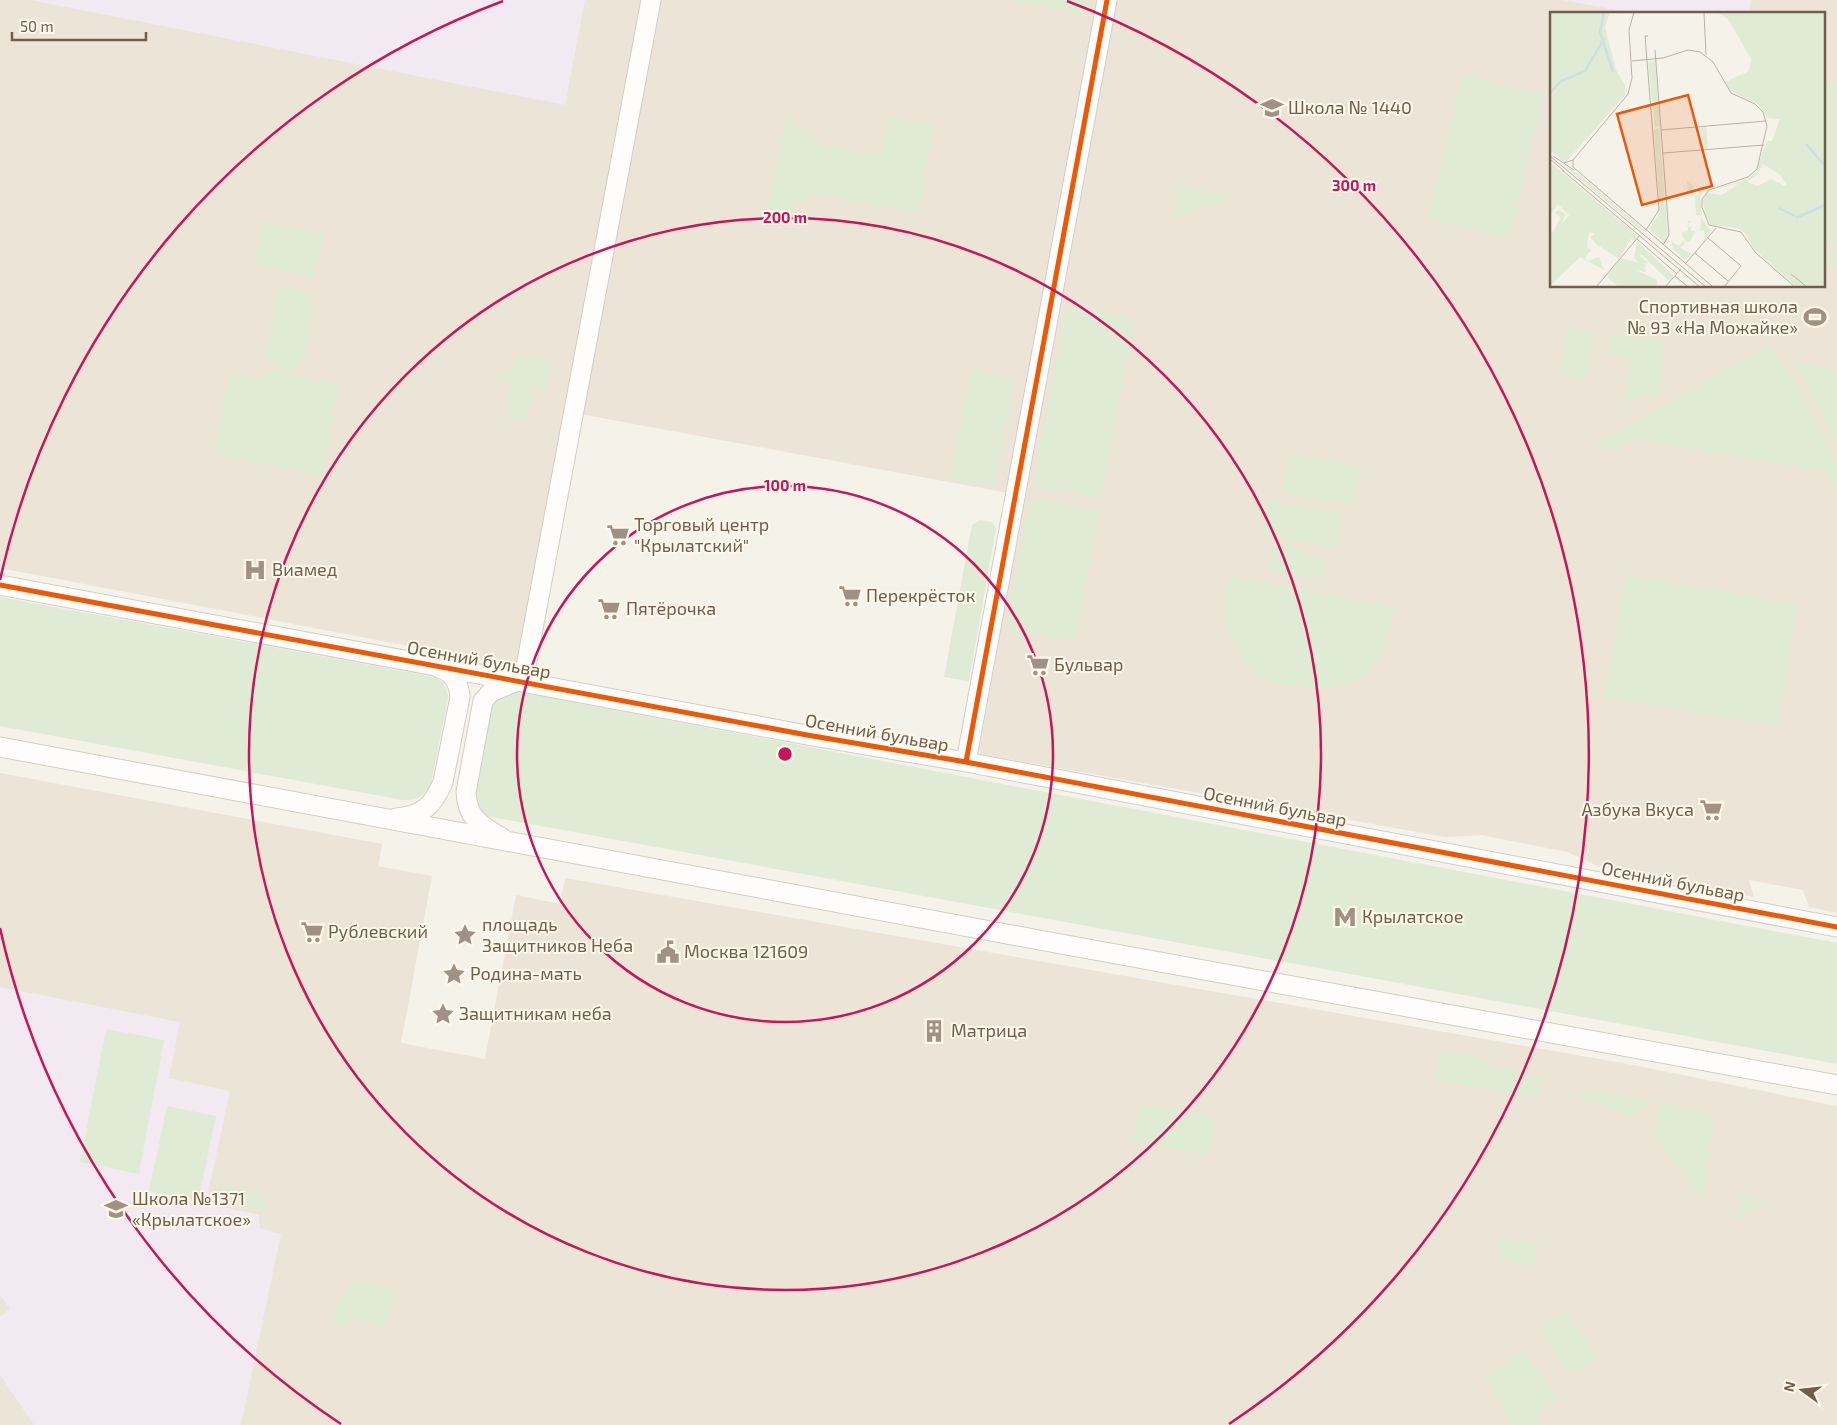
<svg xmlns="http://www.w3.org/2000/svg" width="1837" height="1425" font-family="'Exo 2',sans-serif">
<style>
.residential{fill:#ece4d6;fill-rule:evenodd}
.education{fill:#f3e9f0}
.green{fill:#e0ebd5}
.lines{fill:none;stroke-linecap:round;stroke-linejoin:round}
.minor-casing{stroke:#d3cec6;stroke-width:21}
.minor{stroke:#fefdfc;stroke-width:19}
.cycleway-casing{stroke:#fdf8ea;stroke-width:8}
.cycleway{stroke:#e8590c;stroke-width:5}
.ring{fill:none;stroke:#c2185b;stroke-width:2.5}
.labels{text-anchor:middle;stroke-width:4;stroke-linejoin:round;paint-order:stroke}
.poi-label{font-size:18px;fill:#705d4d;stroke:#fdf8ea;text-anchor:start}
.street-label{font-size:18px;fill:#705d4d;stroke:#fdf8ea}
.inset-river{fill:none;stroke:#ccdfe3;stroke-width:2.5}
.inset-road{fill:none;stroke:#bcb2a6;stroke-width:1}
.view{fill:#e8590c;fill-opacity:0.15;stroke:#e8590c;stroke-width:2.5}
.inset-edge{fill:none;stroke:#705d4d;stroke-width:2.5}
.centre{fill:#c2185b;stroke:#fdf8ea;stroke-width:2.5}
.ring-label{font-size:15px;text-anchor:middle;font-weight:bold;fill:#c2185b;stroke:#fdf8ea;stroke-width:4;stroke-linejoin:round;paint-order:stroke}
</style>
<rect width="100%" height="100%" fill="#f5f2e9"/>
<path class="residential" d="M0 0H641L521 660 514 666 0 568Z
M658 0H1100L1008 493 580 414Z
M1117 0H1837V913L1809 907 1803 890 1749 880 1754 897 1599 867 1568 852 1481 835 1445 837 980 754 979 750ZM1551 14H1823V286H1551Z
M0 773 382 844 378 866 432 876 401 1043 485 1059 516 895 560 904 565 878 1628 1064 1837 1106V1425H0Z"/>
<path class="education" d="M30 0H585L565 105Z
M1562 0H1751L1749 14H1637Z
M0 987 180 1022 169 1078 230 1091 206 1203 259 1215 260 1228 281 1234 241 1425H34L0 1375V1317L10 1309 0 1295Z"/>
<path class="green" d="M1009 0H1086L1083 14Z
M1462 75 1544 94 1510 238 1428 219Z
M1826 80 1837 82V245L1823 242V99Z
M787 116 822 145 880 155 888 116 934 124 918 213 813 193 762 233Z
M1178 185 1227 195 1225 200 1172 219Z
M263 221 323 233 315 277 254 265Z
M1823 249 1837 252V267L1834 269 1823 268Z
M284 288C295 288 309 289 314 299L304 359 299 368C288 371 271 368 266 358L276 296 280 289Z
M1066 306 1135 319 1101 498 1033 486Z
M1568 327 1594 331 1586 380 1559 374Z
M1611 334 1663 341 1662 394 1624 401 1632 360 1608 354Z
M1770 345 1795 381 1837 464V489L1830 487 1824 471 1633 439 1617 451 1590 447Z
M520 355 552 360 547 389 533 387 527 420 506 416 512 383 498 381Z
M1793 360 1837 371V447Z
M971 369 1015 378 994 487 950 479Z
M265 370 339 385 322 475 214 454 230 373 263 379Z
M1289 453 1361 466 1353 506 1282 493Z
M1030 498 1100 511 1075 641 1006 628Z
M1268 500 1343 513 1338 548 1262 536Z
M980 520 992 522 996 528 969 681 944 677 972 525Z
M1273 543 1300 548 1312 556 1323 560 1327 568 1325 576 1302 577 1268 570Z
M1626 574 1798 604 1777 726 1604 697Z
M1229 576 1394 606C1390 626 1388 650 1373 667 1355 687 1329 691 1303 687 1292 685 1277 684 1266 680 1242 669 1226 635 1225 610 1225 598 1227 587 1229 576Z
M0 597 435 677C444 682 448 689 448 699L431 784C425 796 416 801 403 800L0 726Z
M515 691 1837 943V1064L1323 969 486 816 478 811 473 794 490 702Z
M106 1029 164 1040 139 1174 80 1162Z
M1440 1051 1479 1057 1492 1067 1545 1077 1541 1098 1435 1080Z
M1582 1088 1651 1101 1632 1117 1598 1103 1579 1099Z
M1660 1102 1707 1111 1714 1120 1702 1202 1669 1156 1653 1138Z
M1140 1104 1215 1118 1209 1155 1133 1141Z
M167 1106 216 1116 198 1202 149 1191Z
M223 1184 259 1192 271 1213 210 1200Z
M1742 1194 1768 1201 1737 1222Z
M1501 1237 1537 1242 1534 1265 1498 1261Z
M352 1279 395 1288 387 1326 350 1318 348 1327 333 1324 340 1295 348 1297Z
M1566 1310 1598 1358 1571 1376 1539 1329Z
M1523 1350 1558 1399 1535 1415 1542 1425H1512L1503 1412 1504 1408 1483 1378Z"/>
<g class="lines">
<defs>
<path id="minor" d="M0 585 807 735 966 762 1837 927
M523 682 651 0
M0 747 1050 942 1837 1085
M966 762 1107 0
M396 818C422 816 433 806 443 782L460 697C459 683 453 672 439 668
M502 838C480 825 467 818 466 792L483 701 491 692 517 681"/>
</defs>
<use href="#minor" class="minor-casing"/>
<use href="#minor" class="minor"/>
<defs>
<path id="cycleway" d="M0 585 807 735 966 762 1837 927
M966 762 1107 0"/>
</defs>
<use href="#cycleway" class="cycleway-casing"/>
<use href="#cycleway" class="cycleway"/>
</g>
<g class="ring">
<circle cx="785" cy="754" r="268"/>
<circle cx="785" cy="754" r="536"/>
<path d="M341 1424A804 804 0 0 1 0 928M0 580A804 804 0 0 1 503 1M1067 1A804 804 0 0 1 1229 1424"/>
</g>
<defs>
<symbol id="school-bare" viewBox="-9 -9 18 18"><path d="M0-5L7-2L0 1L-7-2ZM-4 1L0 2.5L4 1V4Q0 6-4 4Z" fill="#9f9184" stroke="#fdf8ea" stroke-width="2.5" paint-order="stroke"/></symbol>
<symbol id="stadium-bare" viewBox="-9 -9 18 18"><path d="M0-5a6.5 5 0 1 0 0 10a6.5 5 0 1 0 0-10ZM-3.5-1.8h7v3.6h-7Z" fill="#9f9184" stroke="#fdf8ea" stroke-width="2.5" paint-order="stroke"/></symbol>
<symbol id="supermarket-bare" viewBox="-9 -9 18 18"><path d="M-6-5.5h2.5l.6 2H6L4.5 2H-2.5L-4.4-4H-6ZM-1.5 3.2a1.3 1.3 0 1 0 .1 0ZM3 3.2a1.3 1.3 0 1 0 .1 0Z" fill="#9f9184" stroke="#fdf8ea" stroke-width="2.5" paint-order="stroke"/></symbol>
<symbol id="hospital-bare" viewBox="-9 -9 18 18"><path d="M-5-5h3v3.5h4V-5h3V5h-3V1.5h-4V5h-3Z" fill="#9f9184" stroke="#fdf8ea" stroke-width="2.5" paint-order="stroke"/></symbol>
<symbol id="metro-bare" viewBox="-9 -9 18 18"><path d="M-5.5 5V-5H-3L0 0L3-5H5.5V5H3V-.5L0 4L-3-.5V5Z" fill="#9f9184" stroke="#fdf8ea" stroke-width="2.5" paint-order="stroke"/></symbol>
<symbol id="sight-bare" viewBox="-9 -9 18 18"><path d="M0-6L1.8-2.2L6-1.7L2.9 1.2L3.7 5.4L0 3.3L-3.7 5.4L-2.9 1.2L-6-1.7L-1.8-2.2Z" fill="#9f9184" stroke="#fdf8ea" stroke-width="2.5" paint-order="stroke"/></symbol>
<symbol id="civic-bare" viewBox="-9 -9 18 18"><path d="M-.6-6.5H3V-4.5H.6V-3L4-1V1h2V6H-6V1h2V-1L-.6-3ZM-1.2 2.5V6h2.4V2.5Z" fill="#9f9184" stroke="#fdf8ea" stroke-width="2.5" paint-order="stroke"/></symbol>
<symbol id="building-bare" viewBox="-9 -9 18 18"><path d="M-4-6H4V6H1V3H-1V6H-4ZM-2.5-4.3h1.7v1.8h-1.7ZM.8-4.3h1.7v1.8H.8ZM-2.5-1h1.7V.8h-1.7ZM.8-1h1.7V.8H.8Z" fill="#9f9184" stroke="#fdf8ea" stroke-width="2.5" paint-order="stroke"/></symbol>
</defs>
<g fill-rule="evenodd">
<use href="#school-bare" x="1256" y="92" width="32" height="32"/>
<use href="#stadium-bare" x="1799" y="301" width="32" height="32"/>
<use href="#supermarket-bare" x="602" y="519" width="32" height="32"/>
<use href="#hospital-bare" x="239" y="554" width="32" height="32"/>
<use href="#supermarket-bare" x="834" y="580" width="32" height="32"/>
<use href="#supermarket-bare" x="593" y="593" width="32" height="32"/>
<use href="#supermarket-bare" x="1022" y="649" width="32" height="32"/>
<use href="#supermarket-bare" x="1695" y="794" width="32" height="32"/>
<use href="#metro-bare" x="1329" y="901" width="32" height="32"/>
<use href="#supermarket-bare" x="296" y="916" width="32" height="32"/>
<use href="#sight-bare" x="449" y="919" width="32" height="32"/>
<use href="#civic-bare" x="652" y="936" width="32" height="32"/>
<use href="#sight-bare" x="438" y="958" width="32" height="32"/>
<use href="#sight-bare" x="427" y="998" width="32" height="32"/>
<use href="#building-bare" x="918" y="1015" width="32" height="32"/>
<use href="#school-bare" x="100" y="1193" width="32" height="32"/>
</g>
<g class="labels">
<g class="poi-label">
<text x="1288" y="114">Школа № 1440</text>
<text x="1798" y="313" text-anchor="end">Спортивная школа<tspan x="1798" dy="21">№ 93 «На Можайке»</tspan></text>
<text x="634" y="531">Торговый центр<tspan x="634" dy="21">"Крылатский"</tspan></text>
<text x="272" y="576">Виамед</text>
<text x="866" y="602">Перекрёсток</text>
<text x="626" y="615">Пятёрочка</text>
<text x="1054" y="671">Бульвар</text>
<text x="1694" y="816" text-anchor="end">Азбука Вкуса</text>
<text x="1362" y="923">Крылатское</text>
<text x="482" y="931">площадь<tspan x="482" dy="21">Защитников Неба</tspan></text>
<text x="328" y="938">Рублевский</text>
<text x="684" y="958">Москва 121609</text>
<text x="470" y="980">Родина-мать</text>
<text x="459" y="1020">Защитникам неба</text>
<text x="951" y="1037">Матрица</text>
<text x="132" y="1205">Школа №1371<tspan x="132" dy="21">«Крылатское»</tspan></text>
</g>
<g class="street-label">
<text transform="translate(479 660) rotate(10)" y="6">Осенний бульвар</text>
<text transform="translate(877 733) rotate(10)" y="6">Осенний бульвар</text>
<text transform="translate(1275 807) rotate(11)" y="6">Осенний бульвар</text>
<text transform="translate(1673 882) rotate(11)" y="6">Осенний бульвар</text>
</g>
</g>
<g transform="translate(1550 12)">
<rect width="275" height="275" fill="#f5f2e9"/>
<path d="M0 0H60L55 15 66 58 75 73V83L15 151 0 139ZM166 0H275V275H247L205 238 194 220 187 216 161 213 155 202 153 187 159 179 198 167 206 160 217 129H222L230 107 218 106 208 92 180 79 175 70 199 59 201 47 178 7ZM213 152 229 162 237 172 235 174 221 167 208 174 197 170 206 164ZM189 171 172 183 158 181 162 178ZM105 49 110 114 105 115 98 50ZM156 115 158 136 152 137 150 116ZM109 116 118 224 114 230 99 217 110 200 104 118ZM0 150 88 224 84 229 81 227 69 247 46 232 40 225 45 222 39 220 37 235 41 238 35 246 38 249 49 245 54 258 30 245 1 273 0 220 4 219 10 206 5 200 9 198 15 202 12 212 19 203 8 192 0 203ZM11 151 30 163 94 218 93 220ZM143 167 140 171 144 175V183H148L149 175 158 174 150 185 152 204 146 203 145 184 138 185 137 168 140 171ZM151 205 161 220 155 226 154 218 145 219 141 228 136 230 131 221 138 219V209H141L138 211 139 216 142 213 141 219 150 218ZM87 229 124 264 119 269 91 242 90 244 98 251 92 252 97 253 93 257H96L95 260 86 258 107 268V275H69L58 266 57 263 71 246 89 251 84 246ZM121 229 129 234 133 229 135 231 130 236 142 242 135 248 123 237Z" fill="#e0ebd5" fill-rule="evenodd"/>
<path class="inset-river" d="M54 0 50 20 63 60M0 81 11 69 35 59 54 27M256 132 275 154M229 196 245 204M246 206 275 193"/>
<path class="inset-road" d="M154 0 156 43M105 38 119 223 113 233M82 49 113 46 138 38 150 40 163 50 181 81 205 92 213 100 217 114 207 157 198 165 159 178 152 187V195L159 213 191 220 205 240 245 275M111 118 216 109M113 141 214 133M0 144 156 275M3 144 24 158M0 147 14 159M23 148V155L163 275M14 151 23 148 78 82 82 66 79 18 84 0M12 158 150 275M96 218 109 198 95 24H98M158 226 191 254 174 275M87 227 127 262M145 241 178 269M136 251 166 216M241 262 257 275M125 264 138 275M46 275 90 223M115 275 131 257"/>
<path class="view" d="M138 83 162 174 92 193 67 102Z"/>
<rect width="275" height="275" class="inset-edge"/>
</g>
<circle cx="785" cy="754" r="8" class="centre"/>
<g class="ring-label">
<text x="1354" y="191">300 m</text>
<text x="785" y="223">200 m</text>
<text x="785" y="491">100 m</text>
</g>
<g transform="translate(1802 1390) rotate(285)" stroke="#fdf8ea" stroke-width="4" paint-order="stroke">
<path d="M0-4L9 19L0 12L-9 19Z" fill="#705d4d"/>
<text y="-8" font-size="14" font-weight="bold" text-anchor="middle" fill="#705d4d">N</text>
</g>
<path d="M12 32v8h134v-8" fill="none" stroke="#705d4d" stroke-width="2.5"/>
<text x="20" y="32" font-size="15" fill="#705d4d" stroke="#fdf8ea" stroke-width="4" paint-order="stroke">50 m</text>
</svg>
